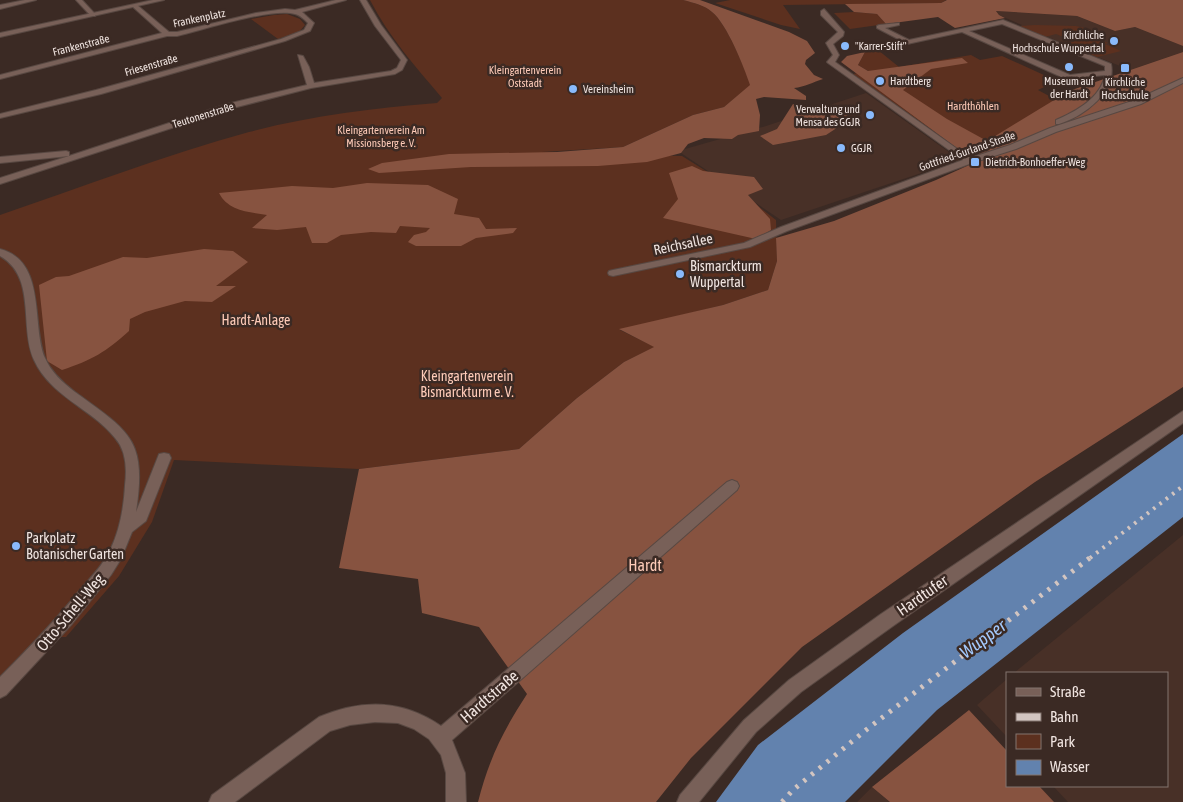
<svg xmlns="http://www.w3.org/2000/svg" width="1183" height="802" font-family="'Asap Condensed',sans-serif">
<style>
.built{fill:#483027}
.green{fill:#5c301f}
.forest{fill:#875340}
.water{fill:#6282ae}
.lines{fill:none;stroke-linecap:round;stroke-linejoin:round}
.minor-casing{stroke:#584842;stroke-width:2}
.tertiary-casing{stroke:#584842;stroke-width:2}
.minor{fill:#786058;fill-rule:evenodd}
.tertiary{fill:#786058;fill-rule:evenodd}
.rail-far1{stroke:#d2c5c1;stroke-width:4;stroke-dasharray:2.5 5.5;stroke-linecap:butt}
.rail{stroke:#d2c5c1;stroke-width:5;stroke-dasharray:3 7;stroke-linecap:butt}
.poi-dot{fill:#89bafc;stroke:#3b2a24;stroke-width:2}
.labels{text-anchor:middle;stroke-width:5;stroke-linejoin:round;paint-order:stroke}
.far-street-label{font-size:11px;fill:#f0e4e0;stroke:#3b2a24}
.far-poi-label{font-size:11px;fill:#f0e4e0;stroke:#3b2a24;text-anchor:start}
.far-park-label{font-size:11px;fill:#fecbb8;stroke:#3b2a24}
.street-label{font-size:14px;fill:#f0e4e0;stroke:#3b2a24}
.poi-label{font-size:14px;fill:#f0e4e0;stroke:#3b2a24;text-anchor:start}
.park-label{font-size:14px;fill:#fecbb8;stroke:#3b2a24}
.near-park-label{font-size:16px;fill:#fecbb8;stroke:#3b2a24}
.near-street-label{font-size:16px;fill:#f0e4e0;stroke:#3b2a24}
.near-water-label{font-size:18px;font-style:italic;fill:#a3c9fd;stroke:#3b2a24}
</style>
<rect width="100%" height="100%" fill="#3b2a24"/>
<path class="built" d="M996 11 1077 16 1115 31 1135 27 1183 46V52L1130 70 1020 26 1022 25 999 15Z
M866 93 960 160 781 220 678 151 766 126Z
M1183 535V802H1068L1053 786H1167V673H1014Z
M1007 679V737L977 705Z
M872 787 890 802H857Z"/>
<path class="green" d="M370 0H683C694 3 704 5 712 12 727 24 744 67 751 85L724 107 693 115 623 147 542 152 682 156 738 191 776 220 777 261 768 290 723 305 620 330 655 347 624 362 577 398 519 449 359 469 174 460 152 522 119 576 66 637H39L0 678V215C82 187 165 155 249 132 310 116 373 108 437 103L442 98C415 66 389 37 370 0Z
M730 0H946L941 3 783 5 800 29 781 25 715 3Z
M854 12 877 14 886 24 850 29 834 13Z
M287 14 300 19 305 25 299 32 278 39 251 19 274 15Z
M1035 25 1076 26 1089 29 1061 36 1056 34 1045 37 1020 26Z
M1093 37 1108 43 1105 44 1121 51 1097 57 1064 44Z
M878 50 899 67 971 55 980 60 1002 56 1057 81 1038 90 1088 117 992 150 967 155 853 74 868 71 858 65 865 52Z"/>
<path class="forest" d="M683 0H700L789 32 807 41 815 53 806 60 805 64 814 75 823 79C813 82 805 87 794 88L806 96V100L764 97 756 99 760 115 759 131 738 135 732 139 704 138 688 144 681 153 647 162 598 166 471 167 379 173 368 169 382 163 449 154 557 152 623 147 693 115 724 107 750 85C744 67 727 24 712 12 704 5 694 3 683 0Z
M947 0H1183V46L1135 27 1115 31 1077 16 996 11 999 15 1005 18 955 28 938 17 886 24 877 14 854 12 845 4 941 3Z
M865 52 858 65 868 71 962 58 968 63 931 69 903 90 947 119 987 141 1069 91 1183 52V387L1035 482 802 647 691 758 656 802H478C489 759 503 731 527 694L479 627 422 613 418 579 339 568 359 469 519 449 577 398 624 362 654 347 619 329 723 305 768 290 777 261 776 238 834 221 936 180 978 161 979 146 958 149 841 62 847 56Z
M793 104 817 113H832L833 106 846 112 849 120 826 135 773 145 760 136 777 129Z
M692 166 703 171 754 177 763 189 748 195 770 219 771 230 756 239 663 218 678 199 669 173Z
M367 183 428 185 458 199 454 214 479 218 486 229 517 228 513 233 476 238 461 246H416L408 242 414 235 426 232 430 228 400 226 396 233 371 232 341 235 327 243H312L306 227 277 230 252 228 267 215C249 212 228 211 219 193L292 186 333 188Z
M204 249 233 251 248 262 216 286H236L212 302 185 301 145 312 130 319 129 331C106 352 92 360 62 370L47 361 39 285 56 277 69 276 123 257 147 258Z
M969 710 1007 751V786H1039L1054 802H890L872 787Z"/>
<path class="water" d="M1183 434V517L937 710 845 802H716L758 745 903 633Z"/>
<g class="lines">
<defs>
<path id="minor" d="M25 0H36L0 9V5Z
M76 0H82L95 14V16H91Z
M336 0H346L302 12 314 23 310 31 285 41 101 94 0 118V114L96 90 281 39 304 30 308 23C304 19 300 15 295 14 272 7 203 30 177 36H167L0 79V75L162 33 133 7V5H137L169 32H177L256 13 285 9 295 10Z
M360 0H366L381 25 407 60 402 70 395 74 311 88 233 108 0 184V178L69 156 0 163V157L66 151 69 152V156L227 104 307 85 298 55 303 56 309 67 314 83 391 71 397 68 401 60 375 26Z
M824 9 844 32 843 36 833 44 839 55 835 62 970 158 1010 145 1050 128 1135 100 1183 78V83L1141 104 1056 132 1016 149 972 163 787 231 750 247 613 276 609 275 608 273 609 271 613 270 744 243 781 227 963 160 828 63 827 62 833 55 826 43 838 32 821 15V11Z
M1003 20 1111 64C1117 92 1083 117 1059 124H1056V120C1075 112 1101 98 1105 75L1066 79 962 32 898 46 878 47 875 45 902 41 877 28V26L879 25 899 23V25L885 28 909 40ZM1002 24 1105 66V71L1070 75 969 31Z
M0 249C47 261 31 325 45 358 51 372 63 383 75 392 130 432 147 439 136 512L159 454 164 453 169 454 171 458 146 521 132 532 121 559 111 575 72 624 6 695 0 698V677C28 649 55 621 80 590 91 577 104 564 111 548 120 529 124 505 125 485 127 469 126 450 115 438 91 408 51 397 34 360 19 327 37 277 0 256Z
M732 480 737 482 739 486 737 490 452 740 465 773 466 802H446V773L441 755 429 739 414 729 398 723 375 722 350 725 330 731 235 802H209L212 795 319 717C362 699 402 699 441 726L727 482Z"/>
<path id="tertiary" d="M153 0H164L0 37V33Z
M1183 411V423L893 626 801 692 756 732 699 802H677L680 795 744 720 789 680 881 614Z"/>
</defs>
<use href="#minor" class="minor-casing"/>
<use href="#tertiary" class="tertiary-casing"/>
<use href="#minor" class="minor"/>
<use href="#tertiary" class="tertiary"/>
<path class="rail-far1" d="M1090 558 1183 486"/>
<path class="rail" d="M782 802 793 790 866 730 1091 557"/>
</g>
<g class="poi-dot">
<circle cx="1114" cy="41" r="5"/>
<circle cx="845" cy="46" r="5"/>
<circle cx="1069" cy="67" r="5"/>
<rect x="1120" y="63" width="10" height="10" rx="2.5"/>
<circle cx="880" cy="81" r="5"/>
<circle cx="573" cy="89" r="5"/>
<circle cx="870" cy="115" r="5"/>
<circle cx="841" cy="148" r="5"/>
<rect x="970" y="157" width="10" height="10" rx="2.5"/>
<circle cx="680" cy="274" r="5"/>
<circle cx="16" cy="546" r="5"/>
</g>
<g class="labels">
<g class="far-street-label">
<text transform="translate(199 18) rotate(-12)" y="4">Frankenplatz</text>
<text transform="translate(81 45) rotate(-14)" y="4">Frankenstraße</text>
<text transform="translate(151 65) rotate(-16)" y="4">Friesenstraße</text>
<text transform="translate(203 115) rotate(-17)" y="4">Teutonenstraße</text>
<text transform="translate(967 151) rotate(-19)" y="4">Gottfried-Gurland-Straße</text>
</g>
<g class="far-poi-label">
<text x="1104" y="39" text-anchor="end">Kirchliche<tspan x="1104" dy="13">Hochschule Wuppertal</tspan></text>
<text x="855" y="50">"Karrer-Stift"</text>
<text x="890" y="85">Hardtberg</text>
<text x="1069" y="85" text-anchor="middle">Museum auf<tspan x="1069" dy="13">der Hardt</tspan></text>
<text x="1125" y="86" text-anchor="middle">Kirchliche<tspan x="1125" dy="13">Hochschule</tspan></text>
<text x="583" y="93">Vereinsheim</text>
<text x="860" y="113" text-anchor="end">Verwaltung und<tspan x="860" dy="13">Mensa des GGJR</tspan></text>
<text x="851" y="152">GGJR</text>
<text x="985" y="166">Dietrich-Bonhoeffer-Weg</text>
</g>
<g class="far-park-label">
<text x="525" y="74">Kleingartenverein<tspan x="525" dy="13">Oststadt</tspan></text>
<text x="973" y="110">Hardthöhlen</text>
<text x="381" y="134">Kleingartenverein Am<tspan x="381" dy="13">Missionsberg e. V.</tspan></text>
</g>
<g class="street-label">
<text transform="translate(683 244) rotate(-12)" y="5">Reichsallee</text>
</g>
<g class="poi-label">
<text x="690" y="271">Bismarckturm<tspan x="690" dy="16">Wuppertal</tspan></text>
<text x="26" y="543">Parkplatz<tspan x="26" dy="16">Botanischer Garten</tspan></text>
</g>
<g class="park-label">
<text x="256" y="325">Hardt-Anlage</text>
<text x="467" y="381">Kleingartenverein<tspan x="467" dy="16">Bismarckturm e. V.</tspan></text>
</g>
<g class="near-park-label">
<text x="645" y="571">Hardt</text>
</g>
<g class="near-street-label">
<text transform="translate(922 595) rotate(-35)" y="6">Hardtufer</text>
<text transform="translate(70 612) rotate(-50)" y="6">Otto-Schell-Weg</text>
<text transform="translate(489 696) rotate(-41)" y="6">Hardtstraße</text>
</g>
<g class="near-water-label">
<text transform="translate(983 639) rotate(-36)" y="6">Wupper</text>
</g>
</g>
<rect x="1006" y="672" width="162" height="115" fill="#3b2a24" stroke="#83746f"/>
<rect x="1016" y="688" width="25" height="8" fill="#786058" stroke="#83746f"/>
<text x="1050" y="697" font-size="15" fill="#f0e4e0">Straße</text>
<rect x="1016" y="713" width="25" height="8" fill="#d2c5c1" stroke="#83746f"/>
<text x="1050" y="722" font-size="15" fill="#f0e4e0">Bahn</text>
<rect x="1016" y="734" width="25" height="15" fill="#5c301f" stroke="#83746f"/>
<text x="1050" y="747" font-size="15" fill="#f0e4e0">Park</text>
<rect x="1016" y="760" width="25" height="15" fill="#6282ae" stroke="#83746f"/>
<text x="1050" y="772" font-size="15" fill="#f0e4e0">Wasser</text>
</svg>
